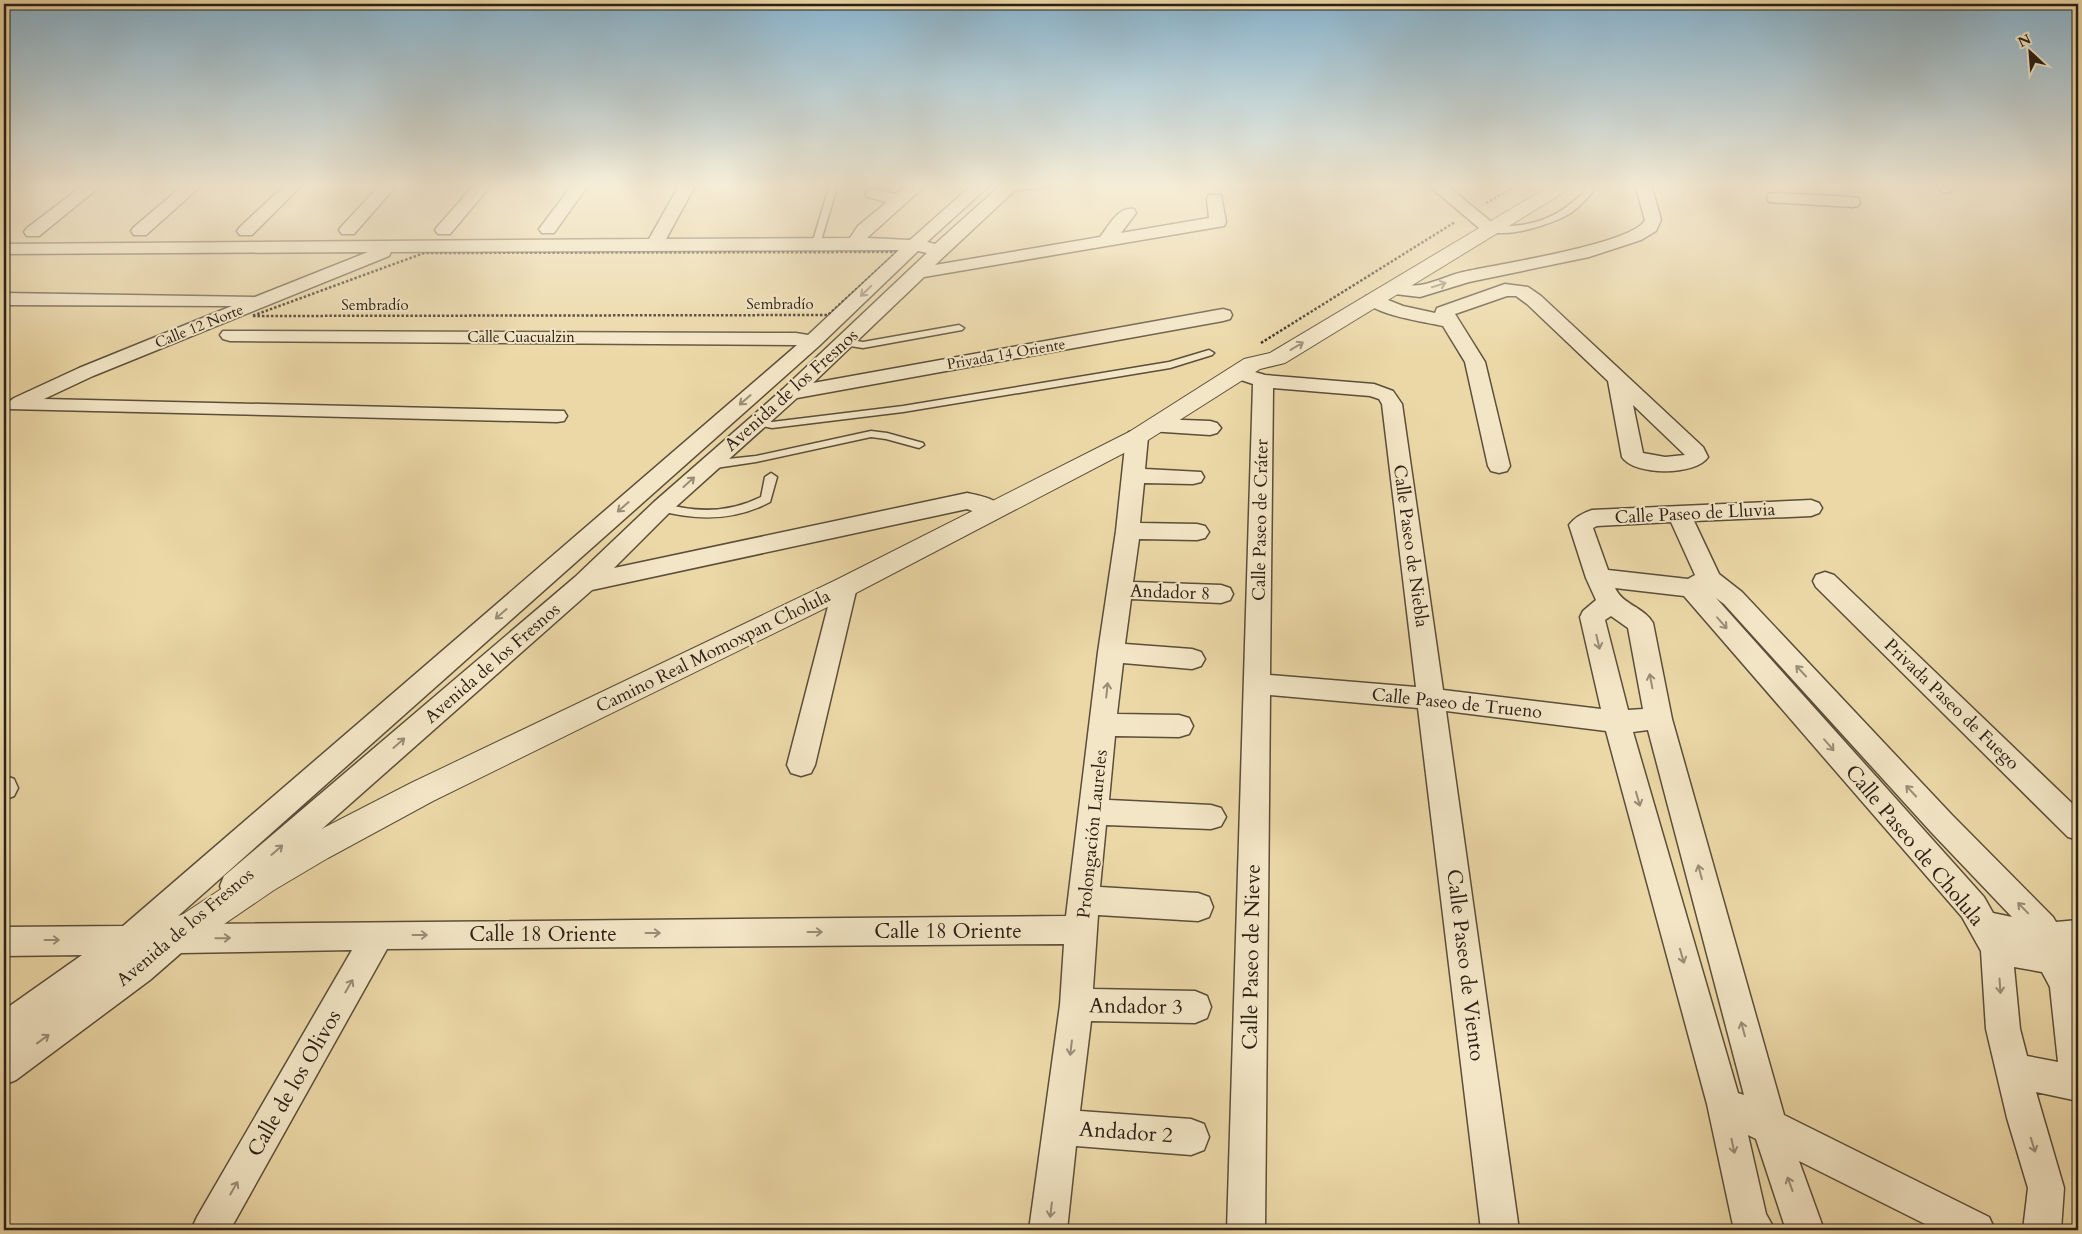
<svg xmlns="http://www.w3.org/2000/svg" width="2082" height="1234" font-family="Cardo,serif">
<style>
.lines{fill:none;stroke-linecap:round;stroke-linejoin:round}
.service-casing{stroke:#5b4e3a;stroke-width:3}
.minor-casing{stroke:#5b4e3a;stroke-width:3}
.tertiary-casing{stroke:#5b4e3a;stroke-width:2}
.path{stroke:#2b2016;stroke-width:2.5;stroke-dasharray:2.5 2;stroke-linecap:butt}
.service{fill:#f3e6c6;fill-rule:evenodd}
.minor{fill:#f3e6c6;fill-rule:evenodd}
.tertiary{fill:#f3e6c6;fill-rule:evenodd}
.oneway{stroke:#998d77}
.labels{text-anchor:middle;stroke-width:4;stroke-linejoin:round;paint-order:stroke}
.far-street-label{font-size:15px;fill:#2b2016;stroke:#f3e6c6}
.street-label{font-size:18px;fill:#2b2016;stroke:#f3e6c6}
.near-street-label{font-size:21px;fill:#2b2016;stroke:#f3e6c6}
</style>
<rect width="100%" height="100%" fill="#ecd8a7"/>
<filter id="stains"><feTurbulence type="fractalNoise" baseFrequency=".004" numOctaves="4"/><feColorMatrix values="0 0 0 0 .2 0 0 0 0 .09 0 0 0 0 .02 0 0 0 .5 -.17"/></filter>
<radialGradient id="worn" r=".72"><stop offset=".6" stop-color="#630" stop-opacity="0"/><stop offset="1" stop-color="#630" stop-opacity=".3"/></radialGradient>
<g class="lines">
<defs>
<path id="service" d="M830 184H838L820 244 813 246 812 244Z
M1583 184H1591L1594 190C1588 198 1580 206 1572 212 1557 223 1502 241 1487 229L1491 226C1532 228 1557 219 1586 190Z
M959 325 964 328 962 330 863 348 844 345 839 342 844 339 863 342Z
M1209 350 1214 353 1212 355 1170 368 903 412 772 428 753 424 752 422 757 419 772 422 903 406 1169 362Z
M871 431 887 433 923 443 924 445 919 448 886 439 871 437 756 462 709 469 704 465 709 461 756 456Z
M771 473 777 477 770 502C734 521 697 521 658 510L656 507 662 503C696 513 729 513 761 497L765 477Z"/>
<path id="minor" d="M85 184H103L39 236H27L24 232 27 228Z
M185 184H203L146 235H134L131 231 134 227Z
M286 184H303L252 235H240L237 231 240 227Z
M381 184H398L354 234H342L339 230 342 226Z
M475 184H492L450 234H438L435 230 438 226Z
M573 184H589L554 233H542L539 229Z
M680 184H696L666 239 850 238 858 226 887 202 867 197 865 194 867 191 873 189 896 194 909 184H927L867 238 910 240 973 184H991L927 242 935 244 1002 184H1051L1049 187 1014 191 935 265 1100 237C1109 226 1118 206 1134 209L1136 213 1121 233 1209 218 1207 199 1209 195H1221L1226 222 1224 226 924 277 813 383 1223 309 1230 311 1232 315 1230 319 1223 321 797 398 670 512 614 568 967 493C981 496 997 498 1004 511L1001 516 993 519 967 509 592 590 246 896 235 900 224 896 220 886 224 876 575 577 654 502 783 389 927 253 918 251 819 346 178 916 188 913 199 917 202 924 1066 916 1098 652 1116 531 1126 437 1129 432 1137 430 1145 432 1148 437 1145 469 1201 472 1204 477 1201 482 1193 484 1144 483 1140 523 1197 524 1205 526 1209 532 1205 538 1197 540 1139 539 1133 582 1221 585 1230 588 1233 594 1230 600 1221 603 1131 599 1125 644 1192 649 1201 652 1205 659 1201 666 1192 669 1123 663 1117 714 1179 715 1189 718 1193 726 1189 734 1179 737 1115 736 1109 800 1211 805 1221 808 1226 817 1221 826 1211 829 1106 825 1100 887 1198 893 1209 897 1213 907 1209 917 1198 921 1098 915 1093 989 1195 991 1207 996 1211 1007 1207 1018 1195 1023 1091 1021 1080 1111 1191 1119 1204 1124 1209 1137 1204 1150 1191 1155 1076 1146 1067 1230H1029L1060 1005 1064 944 387 949 230 1230H191L197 1217 352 950 181 953 150 980 16 1080 4 1085V1047L7 1045 4 1046V1010L82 955 4 956V927L123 926 797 345 230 341 223 339 220 335 223 331 796 333 808 335 899 250 391 252 389 256 93 376 44 399 564 411 567 416 564 421 557 422 8 409 5 405 14 398 79 368 232 306 4 305V293L255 297 368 252 4 254V244L649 239Z
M1427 184H1445L1500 229 1497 233H1485Z
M1635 184H1651L1661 220 1656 231 1641 240 1589 257 1469 282 1420 297 1386 293 1383 289 1386 285C1397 282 1408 287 1420 285 1434 283 1449 275 1463 272 1493 265 1634 244 1645 220Z
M1936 184H1952L1955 188 1947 193 1941 191Z
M1775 193 1852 197 1858 198 1860 202 1858 206 1852 207 1769 202 1767 198 1769 194Z
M1505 284 1528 287 1541 296 1703 447 1708 457C1696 476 1634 476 1622 457L1608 381 1527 304 1516 296H1507L1455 314 1485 362 1510 466 1507 471 1499 473 1491 471 1488 466 1465 362 1443 326C1425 322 1374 315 1364 300L1366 296 1373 294 1403 306 1435 313 1437 308ZM1633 405 1685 455 1665 457 1643 453Z
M1248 370 1265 375 1374 384 1393 391 1402 404 1443 690 1601 709 1580 617 1583 611 1596 600 1586 578 1569 525C1575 517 1583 513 1592 510L1811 500 1819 503 1822 508 1819 513 1811 516 1694 521 1719 574 1742 592 1952 815 2053 917 2056 922 2078 920V1101L2036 1092 2064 1188 2061 1230H2023L2028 1188 2007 1118 1986 1029 1981 951 1962 917 1684 596 1615 588C1623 605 1644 607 1653 623L1672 719 1784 1115 1989 1217 1995 1230H1937L1799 1161 1824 1230H1786L1756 1139 1748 1135 1766 1214 1775 1230H1734L1707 1104 1606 731 1446 711 1519 1230H1481L1418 708 1270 695 1265 1230H1227L1253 384 1241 380 1238 376 1241 372ZM1273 388 1370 396 1379 399 1382 404 1416 687 1270 675ZM1671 522 1695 575 1688 579 1608 570 1593 528 1597 526ZM1716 598 1724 604 1932 833 2012 917 1993 913 1984 897ZM1611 616 1628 628 1643 709 1628 710 1605 620ZM1648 730 1744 1095 1738 1093 1633 732ZM2014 967 2042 972 2050 987 2058 1062 2027 1056 2020 1029Z
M1156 419 1210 421 1217 423 1221 428 1217 433 1210 435 1149 431 1145 426 1149 421Z
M1825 572 1834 575 2078 809V840L2068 837 1816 587 1813 581 1816 575Z
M845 578 854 581 857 587 815 765 811 773 801 776 791 773 787 765 833 587 836 581Z
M4 775 14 779 18 788 14 796 4 800Z"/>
<path id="tertiary" d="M1553 184H1574L1571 188 1285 363 1260 369 1145 442 854 594 433 801 328 858 274 890 186 950 174 955 162 950 157 939 162 928 250 870 304 838 411 783 836 580 1129 432 1244 359 1270 353Z"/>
</defs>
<use href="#service" class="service-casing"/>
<use href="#minor" class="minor-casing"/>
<use href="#tertiary" class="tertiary-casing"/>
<path class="path" d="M1486 203 1520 184
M897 252 828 315 252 316 424 253Z
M1261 343 1455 222"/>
<use href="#service" class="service"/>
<use href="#minor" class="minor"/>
<use href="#tertiary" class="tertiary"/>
</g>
<defs><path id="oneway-shaft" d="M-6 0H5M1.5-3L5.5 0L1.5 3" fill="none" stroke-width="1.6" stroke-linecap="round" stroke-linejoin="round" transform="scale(1.25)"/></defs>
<g class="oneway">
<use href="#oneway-shaft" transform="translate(1439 285) rotate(-17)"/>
<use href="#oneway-shaft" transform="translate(866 291) rotate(136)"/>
<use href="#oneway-shaft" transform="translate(1297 346) rotate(-31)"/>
<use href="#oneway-shaft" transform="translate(745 400) rotate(139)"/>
<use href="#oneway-shaft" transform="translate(689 482) rotate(-42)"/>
<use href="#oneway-shaft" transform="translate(623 507) rotate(139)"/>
<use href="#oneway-shaft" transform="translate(501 614) rotate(139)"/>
<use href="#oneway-shaft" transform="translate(1722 623) rotate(49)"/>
<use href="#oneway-shaft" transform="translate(1598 642) rotate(77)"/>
<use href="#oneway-shaft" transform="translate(1801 671) rotate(-133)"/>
<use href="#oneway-shaft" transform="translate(1651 681) rotate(-101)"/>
<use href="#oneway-shaft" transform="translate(1107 690) rotate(-84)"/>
<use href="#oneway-shaft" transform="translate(399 743) rotate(-41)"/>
<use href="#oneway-shaft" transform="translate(1829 745) rotate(49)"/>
<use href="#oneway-shaft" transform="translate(1911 791) rotate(-133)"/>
<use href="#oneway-shaft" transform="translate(1638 799) rotate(74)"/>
<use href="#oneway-shaft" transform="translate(277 850) rotate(-41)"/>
<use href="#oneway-shaft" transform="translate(1700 872) rotate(-105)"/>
<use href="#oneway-shaft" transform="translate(2023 908) rotate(-134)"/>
<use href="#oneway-shaft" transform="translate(815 932)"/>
<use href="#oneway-shaft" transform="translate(653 933)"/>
<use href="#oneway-shaft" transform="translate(420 935)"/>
<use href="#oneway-shaft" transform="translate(223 938) rotate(-1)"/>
<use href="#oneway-shaft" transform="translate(52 940)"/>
<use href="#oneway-shaft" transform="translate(1682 956) rotate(74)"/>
<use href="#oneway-shaft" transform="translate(349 986) rotate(-60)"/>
<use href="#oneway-shaft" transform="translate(2000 986) rotate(86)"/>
<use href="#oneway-shaft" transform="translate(1743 1029) rotate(-105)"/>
<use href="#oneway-shaft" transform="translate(43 1039) rotate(-36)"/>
<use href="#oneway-shaft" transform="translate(1071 1048) rotate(97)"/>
<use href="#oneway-shaft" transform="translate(2033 1145) rotate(73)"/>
<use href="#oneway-shaft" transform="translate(1733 1146) rotate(78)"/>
<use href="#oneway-shaft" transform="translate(1790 1184) rotate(-110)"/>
<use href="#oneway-shaft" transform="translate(234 1188) rotate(-60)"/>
<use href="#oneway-shaft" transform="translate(1051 1210) rotate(97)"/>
</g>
<linearGradient id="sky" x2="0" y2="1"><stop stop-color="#89b6d1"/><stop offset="0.52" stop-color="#f6edd7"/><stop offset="1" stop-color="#f6edd7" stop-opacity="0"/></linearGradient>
<rect width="2082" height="357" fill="url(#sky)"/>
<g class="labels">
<g class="far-street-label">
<text x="780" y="309">Sembradío</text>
<text x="375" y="310">Sembradío</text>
<text transform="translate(199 326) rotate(-22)" y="5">Calle 12 Norte</text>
<text x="521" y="342">Calle Cuacualzin</text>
<text transform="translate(1006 354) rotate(-10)" y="5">Privada 14 Oriente</text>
</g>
<g class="street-label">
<text transform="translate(791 390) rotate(-42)" y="6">Avenida de los Fresnos</text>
<text transform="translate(1695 513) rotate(-3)" y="6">Calle Paseo de Lluvia</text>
<text transform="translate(1260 520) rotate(-89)" y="6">Calle Paseo de Cráter</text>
<text transform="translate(1411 546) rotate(82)" y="6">Calle Paseo de Niebla</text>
<text transform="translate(1170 592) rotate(2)" y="6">Andador 8</text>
<text transform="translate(713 651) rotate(-26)" y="6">Camino Real Momoxpan Cholula</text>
<text transform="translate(492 663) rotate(-41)" y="6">Avenida de los Fresnos</text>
<text transform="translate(1457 703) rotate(6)" y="6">Calle Paseo de Trueno</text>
<text transform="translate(1952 704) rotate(44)" y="6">Privada Paseo de Fuego</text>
<text transform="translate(1092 834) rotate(-84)" y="6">Prolongación Laureles</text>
<text transform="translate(185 927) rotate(-40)" y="6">Avenida de los Fresnos</text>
</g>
<g class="near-street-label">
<text transform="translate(1915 845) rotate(50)" y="7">Calle Paseo de Cholula</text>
<text x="948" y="938">Calle 18 Oriente</text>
<text x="543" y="941">Calle 18 Oriente</text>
<text transform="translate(1251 957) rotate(-89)" y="7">Calle Paseo de Nieve</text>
<text transform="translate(1466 965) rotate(83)" y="7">Calle Paseo de Viento</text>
<text transform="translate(1136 1006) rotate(1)" y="7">Andador 3</text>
<text transform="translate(294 1083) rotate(-60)" y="7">Calle de los Olivos</text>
<text transform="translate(1126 1132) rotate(4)" y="7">Andador 2</text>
</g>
</g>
<rect width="2082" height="1234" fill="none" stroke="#ecd8a7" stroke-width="20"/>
<rect x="5" y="5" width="2072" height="1224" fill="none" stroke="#2b2016" stroke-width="2.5"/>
<rect x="10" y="10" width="2062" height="1214" fill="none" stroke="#2b2016"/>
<g transform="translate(2030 52) rotate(334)" stroke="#f3e6c6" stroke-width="4" paint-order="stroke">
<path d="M0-4L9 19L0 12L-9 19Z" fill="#2b2016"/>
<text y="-8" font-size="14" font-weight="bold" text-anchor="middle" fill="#2b2016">N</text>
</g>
<rect width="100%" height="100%" filter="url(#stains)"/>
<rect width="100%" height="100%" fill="url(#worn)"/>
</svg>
